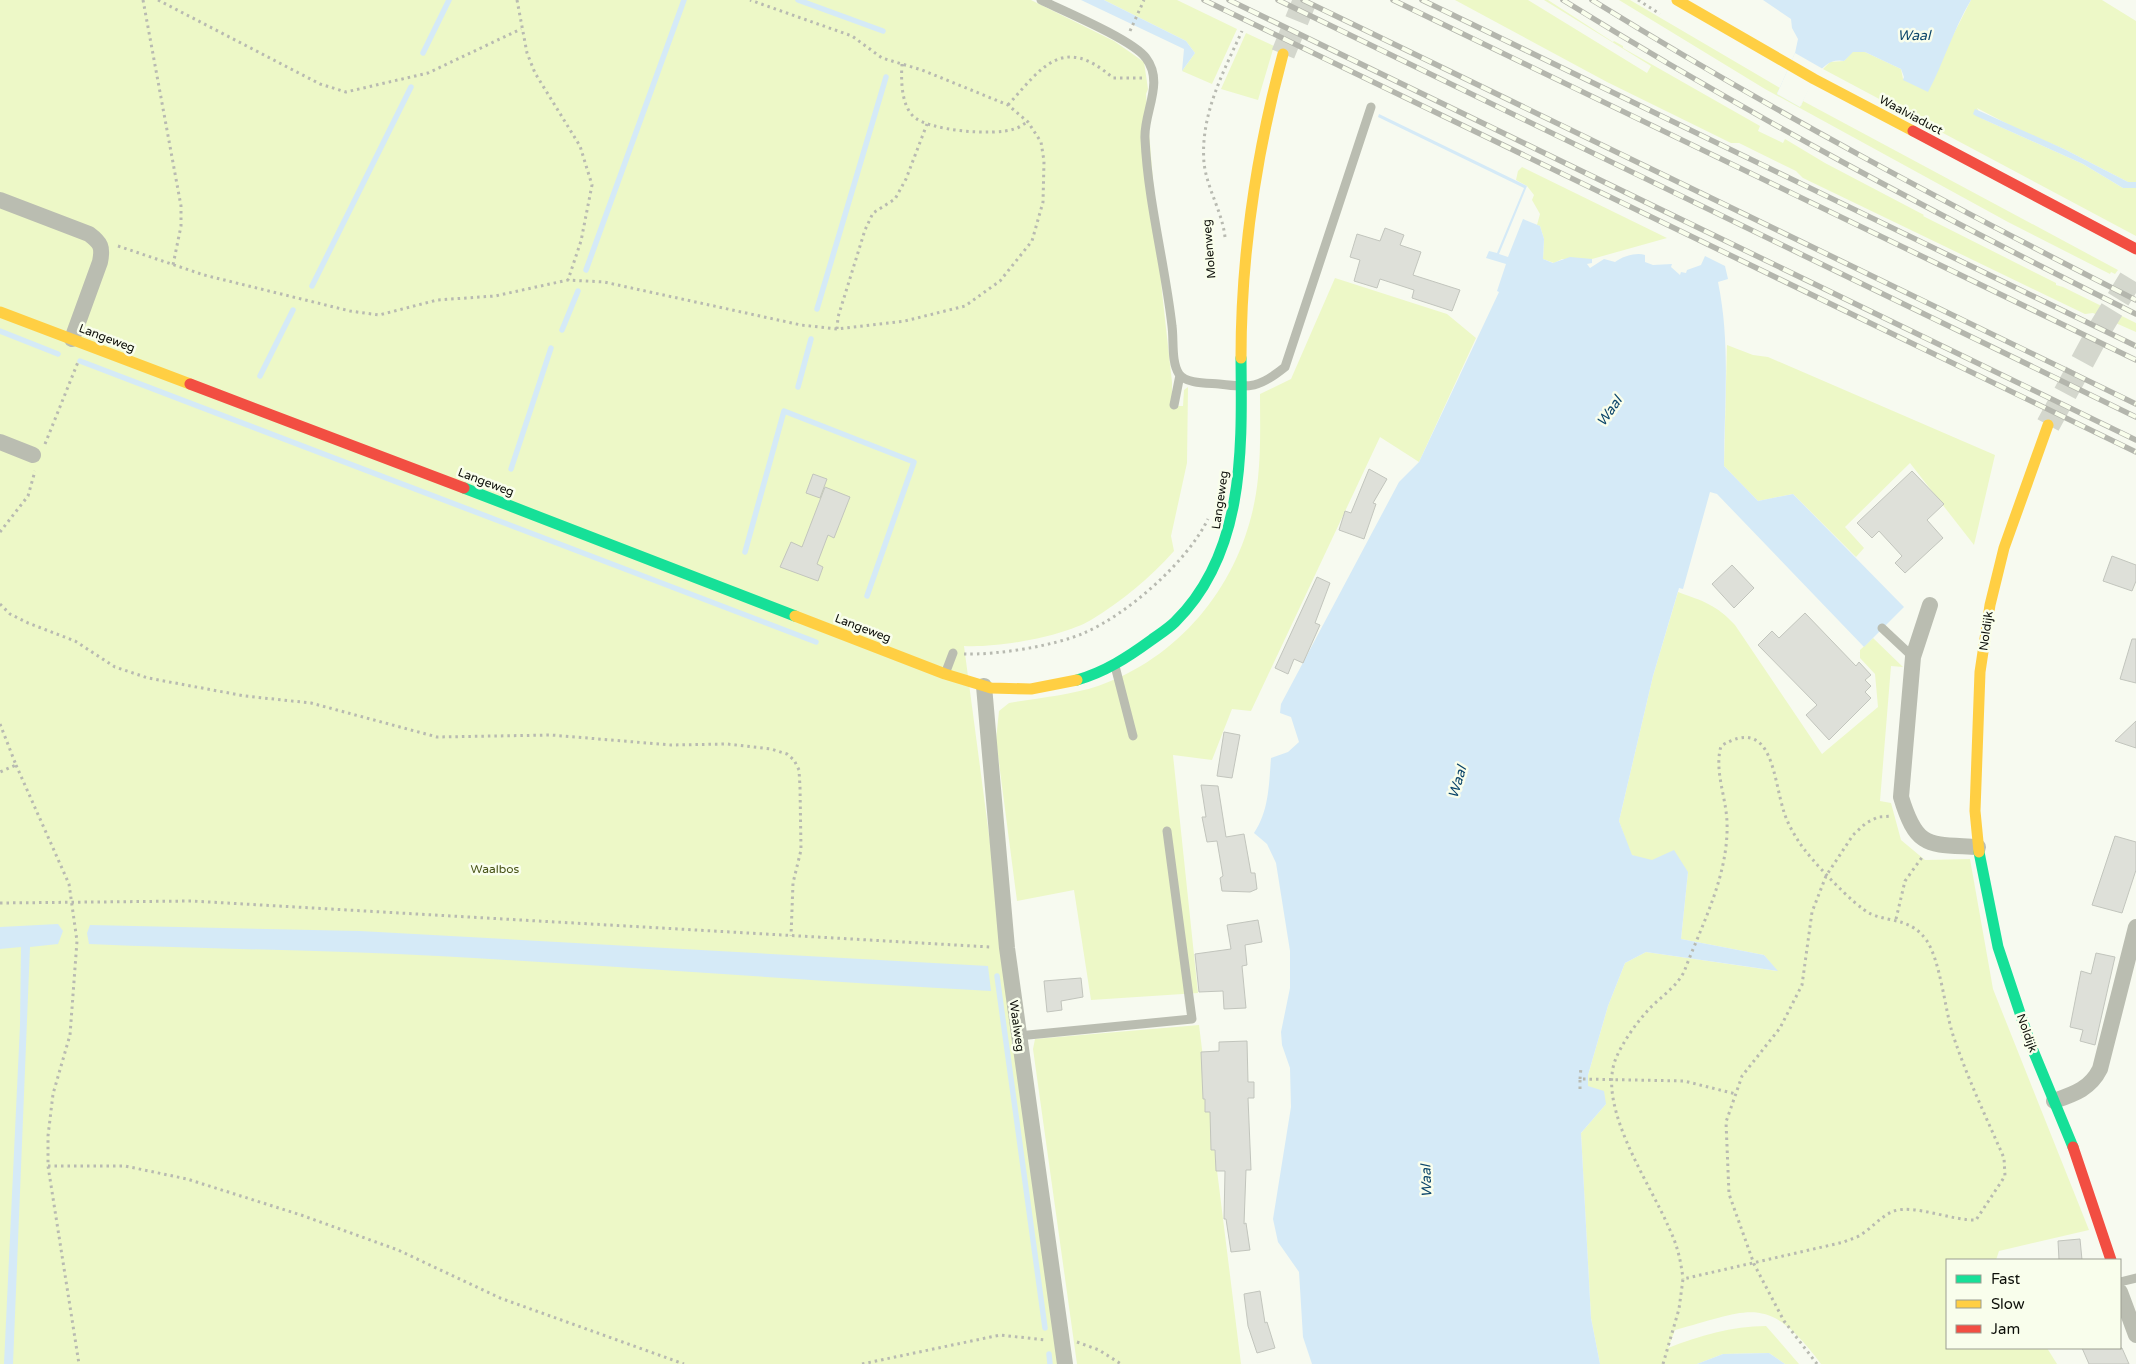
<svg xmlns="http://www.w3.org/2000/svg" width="2136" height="1364" font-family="'Varela Round',sans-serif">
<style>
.green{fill:#edf8c7}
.water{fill:#d5eaf7}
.pier{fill:#f7faf0}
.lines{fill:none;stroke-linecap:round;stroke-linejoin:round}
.stream{stroke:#d5eaf7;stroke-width:5.5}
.building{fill:#dee0d9;stroke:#c2c5bd}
.secondary-tunnel{stroke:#d4d7cd;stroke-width:24;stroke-dasharray:24 12;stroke-linecap:butt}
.path{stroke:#b8bab1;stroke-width:3;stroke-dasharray:2.5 4;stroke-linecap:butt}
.lane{stroke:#babdb1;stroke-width:9}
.street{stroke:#babdb1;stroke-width:16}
.fast{stroke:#16e098;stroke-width:11}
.slow{stroke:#ffcf43;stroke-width:11}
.jam{stroke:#f24e42;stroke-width:11}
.rail-casing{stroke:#b4b6ad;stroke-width:5.5}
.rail{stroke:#f9feec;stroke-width:4;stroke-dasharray:11;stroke-linecap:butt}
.labels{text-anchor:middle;stroke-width:5;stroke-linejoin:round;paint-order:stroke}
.street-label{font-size:12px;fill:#0d0f09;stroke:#f9feec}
.park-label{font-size:12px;fill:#495418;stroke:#f9feec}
.water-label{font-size:14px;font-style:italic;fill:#0c466a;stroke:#f9feec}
</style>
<rect width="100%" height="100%" fill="#f7faf0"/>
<path class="green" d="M0 0H1031L1114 41 1144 62 1148 89 1146 94 1162 292 1172 382V406H1183L1184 390 1188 387 1187 463 1171 536 1174 551C1150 578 1122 601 1091 620 1062 637 997 648 964 646L1059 1364H0Z
M1104 0H1177L1237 29 1212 84 1182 71 1195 53 1186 41Z
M1455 0H1528L1647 73 1651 66 1544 0H1548L1613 42 1614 41 1623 46V48L1760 126 1758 131 1783 143 1785 139 1825 163 1924 215 1923 216 2056 283V285L2063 287 2136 323V332L2093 313 2085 314 1803 178 1796 171 1739 143H1731L1607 82Z
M1619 0H1630L1780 88 1777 93 1801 106 1803 101 2118 270 2115 274 2111 272 2110 274 2008 222 1765 89Z
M1971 0H2102L2136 21V182H2128L2064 149 2021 131 1977 108 1983 119 2083 164 2123 188H2136V236L1823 69 1830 62 1844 61 1852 52H1865L1901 69 1903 79 1947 47Z
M1246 33 1274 46 1258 100 1221 89Z
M1522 167 1667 238 1592 259H1562L1554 263 1543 259 1544 239 1540 226 1537 225 1540 214 1532 200 1534 195 1527 186 1516 180 1518 171Z
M1335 278 1447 314 1476 338 1419 462 1380 437 1251 711 1232 709 1212 760 1173 755 1198 993 1091 1000 1074 890 1017 901 996 740 999 711 1009 703C1038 698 1071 695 1098 686 1188 655 1249 571 1258 478 1261 450 1260 422 1260 394L1291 379Z
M1727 345 1753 355 1768 357 1995 455 1974 545 1910 463 1845 527 1864 548 1856 557 1793 494 1758 501 1724 466Z
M1678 592C1703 601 1717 605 1735 625L1822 754 1878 707 1875 674 1860 658V650L1873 638 1903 667 1891 666 1880 801 1891 803 1901 840 1925 860 1970 859 1993 989 2089 1230 1999 1251 1996 1260H1947V1348H2047L2057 1364H1821C1768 1293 1752 1309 1675 1330L1668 1348C1699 1336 1732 1326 1766 1326L1799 1364H1785L1769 1353 1723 1354 1697 1364H1600L1591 1318 1581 1133 1606 1104 1588 1086V1075L1608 1006 1625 963 1646 952 1777 971 1764 955 1681 939 1688 872 1631 855 1619 821 1653 676Z
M1199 1025 1241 1364H1077L1033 1049 1035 1039Z"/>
<path class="water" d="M1081 0H1104L1186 41 1195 53 1182 71 1184 49Z
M1763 0H1971C1953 30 1944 62 1928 92L1903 80 1904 77 1901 69 1865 52H1853L1844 61C1820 56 1809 89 1800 107L1777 94 1795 53 1798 39 1792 28 1791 19Z
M1975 109 2064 149 2128 182H2136V188H2123L2083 164 1976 116 1973 114Z
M1379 114 1527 186 1499 254 1508 257 1523 219 1540 226 1544 239 1543 259 1553 263 1570 257 1592 259V263L1587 264 1590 268 1604 259 1615 262C1623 256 1637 252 1645 255V262L1653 265 1672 264 1671 267 1680 275 1681 272 1686 273 1687 270 1701 265 1705 256 1725 266 1728 279 1718 282C1731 345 1724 405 1724 466L1758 501 1793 494 1904 607 1864 647 1717 494 1710 492 1683 589 1679 588 1653 676 1619 821 1632 855 1652 860 1674 850 1688 872 1681 939 1764 955 1778 971 1646 952 1625 963 1608 1006 1588 1075V1086L1604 1091 1606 1104 1581 1133 1591 1318 1600 1364H1312L1303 1337 1299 1272 1278 1242 1273 1219 1291 1107 1290 1068 1282 1045 1281 1032 1290 988V951L1276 863 1267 844 1254 833C1269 811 1269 784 1271 758L1288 752 1299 742 1291 717 1280 713 1281 704 1399 482 1419 462 1499 292 1497 291 1506 264 1486 258 1489 251 1497 253 1524 188 1378 117Z
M58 924 63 931 58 944 30 947 13 1364H4L20 1025 21 947 0 949V927Z
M90 925 360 931 988 966 991 991C806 981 623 966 438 956 322 950 205 949 89 944L87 933Z
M1769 1353 1785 1364H1697L1723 1354Z"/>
<path class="pier" d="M1795 53 1823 69 1814 79 1800 107 1777 94Z"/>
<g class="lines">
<path class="stream" d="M798 0 883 31
M423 53 449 0
M586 270 684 0
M312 286 411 87
M817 309 886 77
M562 330 578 291
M0 331 58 354
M80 361 816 642
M260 376 293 310
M798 387 811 339
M511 469 551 348
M745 552 784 411 914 462 867 596
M997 976 1045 1328
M1049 1354 1050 1364"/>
</g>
<path class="building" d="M1385 228 1404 235 1400 245 1421 252 1413 275 1460 290 1452 311 1412 298 1414 290 1380 279 1377 288 1354 281 1360 260 1350 257 1357 234 1380 241Z
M1369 469 1387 479 1373 503 1376 504 1364 539 1339 530 1345 511 1351 513Z
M1912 471 1944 504 1927 520 1943 538 1905 573 1895 563 1902 556 1879 531 1872 538 1857 523Z
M813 474 827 479 820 498 806 493Z
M825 487 850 497 834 538 828 535 817 564 823 567 818 581 780 567 791 542 802 547Z
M2112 556 2136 565V581L2132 591 2103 581Z
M1732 565 1754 588 1734 608 1712 584Z
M1317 577 1330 583 1315 623 1320 625 1303 663 1294 659 1288 674 1275 668Z
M1805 613 1856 666 1859 662 1871 675 1865 680 1871 686 1865 692 1871 698 1829 740 1806 715 1817 705 1758 645 1772 631 1779 638Z
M2132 639H2136V683L2120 679Z
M2136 721V748L2115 741Z
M1224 732 1240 735 1232 778 1217 776Z
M1201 785 1218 786 1226 837 1244 834 1251 873H1255L1257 889 1250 892 1222 891 1220 878 1223 876 1217 841 1207 842 1202 817H1206Z
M2115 836 2136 842V870L2122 913 2092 905Z
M1258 920 1262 942 1245 945 1247 965 1242 966 1246 1008 1224 1009 1223 991 1199 992 1195 954 1231 949 1227 925Z
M2096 953 2115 957 2095 1045 2080 1041 2083 1030 2070 1027 2081 971 2091 974Z
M1081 978 1083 997 1061 1001 1062 1010 1047 1012 1044 981Z
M1247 1041 1248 1082H1254V1098H1248L1251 1170H1246L1244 1224 1246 1223 1250 1250 1231 1252 1226 1219H1224L1225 1171H1216L1215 1150H1211L1210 1112H1205V1099H1203L1201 1052 1219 1051V1042Z
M2080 1239 2082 1260H2059L2058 1241Z
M1260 1291 1265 1323 1267 1322 1275 1348 1257 1353 1248 1326 1244 1294Z
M2082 1348H2122L2129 1364H2089Z"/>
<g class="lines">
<path class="secondary-tunnel" d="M1283 54 1305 0
M2048 425 2100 329 2136 270"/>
<path class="path" d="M143 0 181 206V226L173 265
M158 0 320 84 346 92 428 73 521 29
M517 0 527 53 535 73 580 146 592 185 581 241 568 280
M1638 0 1660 14
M1130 31 1144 0
M902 64C901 79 901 104 913 116 928 131 994 136 1014 129 1019 128 1023 124 1028 122
M1008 105C1042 67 1063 34 1113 78H1142
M1225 237C1222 211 1207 189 1204 163 1200 115 1223 73 1242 31
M118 246 204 275 350 311 379 315 437 300 495 296 568 280 604 282 801 325 837 329 905 321 965 306 1000 281 1032 241 1043 202 1044 161 1041 142 1028 122 1008 105 922 70 882 58 852 36 750 0
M837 329 838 317 865 230 873 213 895 199 906 179 927 124
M45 444 78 362
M0 532 28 496 35 471
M0 604 10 614 28 623 75 641 115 667 148 678 245 696 311 703 437 737 551 735 671 745 727 744 771 749 787 754 794 760 799 770 800 787 801 850 793 883 791 936
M964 654C997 655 1054 646 1084 633 1128 614 1187 562 1208 519
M0 724 16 765 0 772
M16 765 69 884 77 941 70 1035 53 1094 48 1136V1166L79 1364
M0 903 191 901 991 947
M1896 919 1905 881 1923 856
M1580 1079 1581 1067
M1580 1089V1079L1684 1081 1736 1094
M48 1166H125L187 1179 301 1215 398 1250 500 1298 684 1364
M1077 1342 1099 1350 1121 1364
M862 1364 1000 1335 1046 1340
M1663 1364 1679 1309 1683 1279 1844 1242C1850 1239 1857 1238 1862 1234 1873 1227 1881 1216 1894 1211 1914 1204 1953 1221 1976 1220L2005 1176 2004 1158C1986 1117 1966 1075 1952 1032 1945 1008 1940 961 1927 941 1911 918 1893 923 1871 914 1855 907 1809 858 1799 842 1793 833 1787 822 1784 812 1773 779 1773 714 1721 746 1714 771 1726 796 1727 822 1729 875 1702 924 1684 972 1676 987 1662 996 1650 1008 1637 1022 1624 1040 1616 1058 1596 1107 1650 1183 1669 1228 1677 1244 1681 1261 1683 1279
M1817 1364 1784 1321 1754 1264 1729 1194 1726 1122 1742 1076 1780 1028 1802 985 1812 912 1826 876 1853 835 1866 823 1878 817 1892 816"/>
<path class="lane" d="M1041 0C1064 11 1133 40 1146 58 1165 83 1143 113 1145 139 1148 202 1165 264 1172 326 1174 340 1171 362 1179 374 1186 384 1208 383 1219 384 1251 388 1259 388 1285 367L1371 107
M1174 405 1180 375
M1882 628 1913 657
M1115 666 1133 736
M945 674 953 653
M1018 1036 1192 1019 1167 831
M2120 1282 2136 1278"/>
<path class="street" d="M0 200 89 234C101 243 103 247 100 262L72 339
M0 442 33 455
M1930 605 1913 657 1901 797C1917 850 1929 844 1978 847
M984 686 1007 948 1065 1364
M2054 1101C2074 1094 2090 1089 2100 1069L2136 927
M2120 1292 2136 1335"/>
<path class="fast" d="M464 488 795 616
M1077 680C1105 672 1128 657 1150 641 1158 635 1168 629 1175 622 1245 553 1242 450 1241 358
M1979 852 1998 947 2030 1043 2073 1147"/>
<path class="slow" d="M1677 0 1814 79 1913 131
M0 312 190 384
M1241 358C1241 255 1256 154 1283 54
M795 616 945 674 991 688 1031 689 1077 680
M1979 852 1975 811 1980 672 1990 605 2004 548 2048 425"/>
<path class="jam" d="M1913 131 2136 249
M190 384 464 488
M2073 1147 2111 1260"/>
<defs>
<path id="rail" d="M1204 0 2136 452
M1229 0 2136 440
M1278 0 2136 417
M1303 0 2136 404
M1393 0 2136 360
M1422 0 2136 346
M1563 0C1748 115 1941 217 2136 314
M1592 0C1768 109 1951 206 2136 300"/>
</defs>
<use href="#rail" class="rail-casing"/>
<use href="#rail" class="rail"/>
</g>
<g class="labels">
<g class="street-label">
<text transform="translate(1911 115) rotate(28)" y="4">Waalviaduct</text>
<text transform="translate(1209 249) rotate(-95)" y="4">Molenweg</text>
<text transform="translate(107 338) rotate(21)" y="4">Langeweg</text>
<text transform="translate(486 482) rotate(21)" y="4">Langeweg</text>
<text transform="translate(1220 500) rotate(-82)" y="4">Langeweg</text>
<text transform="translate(863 628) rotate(21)" y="4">Langeweg</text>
<text transform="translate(1986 631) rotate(-82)" y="4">Noldijk</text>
<text transform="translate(1017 1026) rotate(82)" y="4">Waalweg</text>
<text transform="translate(2027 1033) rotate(70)" y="4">Noldijk</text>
</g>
<g class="park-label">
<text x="495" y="873">Waalbos</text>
</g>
<g class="water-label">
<text x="1914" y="40">Waal</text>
<text transform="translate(1609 411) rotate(-55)" y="5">Waal</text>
<text transform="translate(1457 782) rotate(-73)" y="5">Waal</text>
<text transform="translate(1426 1181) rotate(-92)" y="5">Waal</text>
</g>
</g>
<rect x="1946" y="1259" width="175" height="90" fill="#f9feec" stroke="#9b9e91"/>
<rect x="1956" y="1275" width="25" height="8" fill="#16e098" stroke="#9b9e91"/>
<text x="1991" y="1284" font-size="15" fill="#0d0f09">Fast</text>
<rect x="1956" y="1300" width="25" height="8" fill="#ffcf43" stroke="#9b9e91"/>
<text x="1991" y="1309" font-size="15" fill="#0d0f09">Slow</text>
<rect x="1956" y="1325" width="25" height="8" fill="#f24e42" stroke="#9b9e91"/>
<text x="1991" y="1334" font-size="15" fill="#0d0f09">Jam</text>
</svg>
